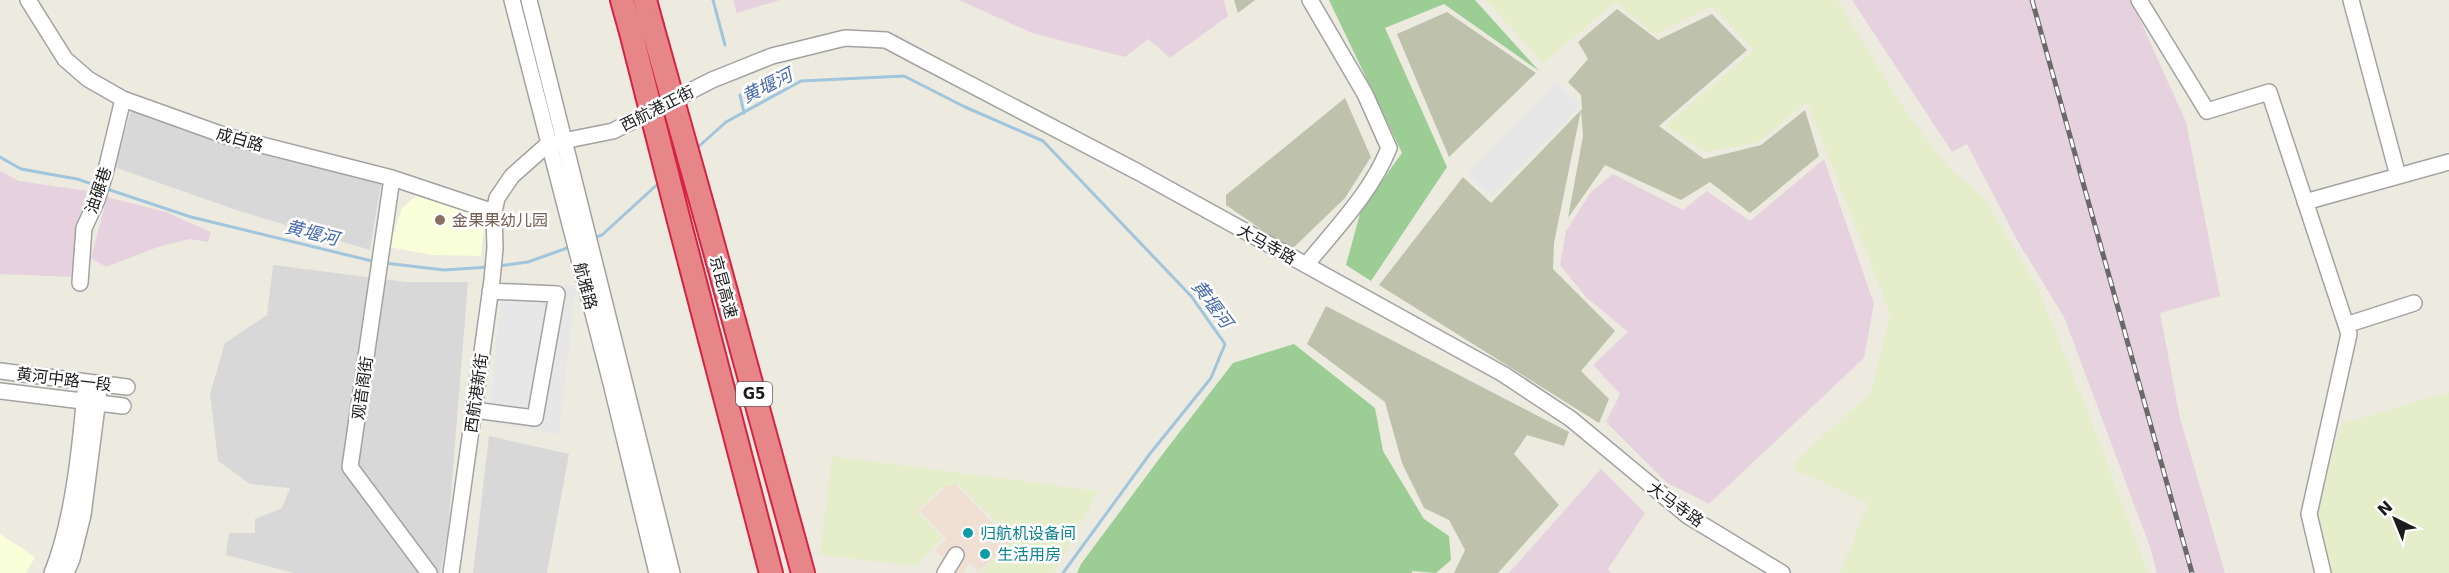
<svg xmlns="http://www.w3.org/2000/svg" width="2449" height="573" font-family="'DejaVu Sans','Noto Sans SC',sans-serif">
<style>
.residential{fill:#d9d8d8}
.industrial{fill:#e6d2df}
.education{fill:#f9ffd8}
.military{fill:#f0dfd3}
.construction{fill:#bec1ac}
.farmland{fill:#e5edcb}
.forest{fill:#9ccd94}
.parking{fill:#e7e7e7}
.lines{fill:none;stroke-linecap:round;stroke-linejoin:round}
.stream{stroke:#a0c5dc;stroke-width:3}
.minor-casing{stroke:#a2a2a2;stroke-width:18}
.highway-casing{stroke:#d72244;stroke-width:26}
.minor{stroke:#fff;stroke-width:15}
.highway{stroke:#e68689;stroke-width:22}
.rail-casing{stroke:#696969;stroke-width:5}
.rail{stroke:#fff;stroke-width:3;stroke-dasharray:9;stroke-linecap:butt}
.highway-bridge-casing{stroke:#d72244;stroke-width:26;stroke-linecap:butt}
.highway-bridge{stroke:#e68689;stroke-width:22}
.education-dot{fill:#8d6e63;stroke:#fff;stroke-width:2}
.culture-dot{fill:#0f9aa8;stroke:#fff;stroke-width:2}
.labels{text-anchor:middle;stroke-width:5;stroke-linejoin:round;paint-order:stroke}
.shield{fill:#fff;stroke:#5f5f5f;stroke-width:1.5}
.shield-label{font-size:15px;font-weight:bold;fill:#1b1b1b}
.street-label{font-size:16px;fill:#1b1b1b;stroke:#fff}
.education-label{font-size:16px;fill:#785e54;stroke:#fff;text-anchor:start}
.culture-label{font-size:16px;fill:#0d838f;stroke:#fff;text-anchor:start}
.water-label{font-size:18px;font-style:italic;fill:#486aab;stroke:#fff}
</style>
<rect width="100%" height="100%" fill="#edebe0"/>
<path class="residential" d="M131 111 381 183 370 250 239 211 114 167Z
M273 265 406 282H468L448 531 440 573H294L226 555 229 533H255V519L282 508 290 488 250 484 218 461 210 394 225 343 267 315Z
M489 436 569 454 547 573H473Z"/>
<path class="industrial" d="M733 0H780L737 13Z
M959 0H1224L1228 16 1170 58 1148 39 1125 57 1032 33Z
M1852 0H2131L2186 122 2220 296 2160 313 2180 418 2225 573H2157L2150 547 2064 317 2017 240 1967 144 1952 152Z
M1824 159 1874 304 1864 358 1709 504 1667 483 1606 422 1620 394 1593 365 1628 332 1586 297 1560 265 1566 231 1591 192 1613 174 1683 210 1707 191 1750 221Z
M0 171 19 181 87 191 71 277 0 274Z
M107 197 166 212 211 232 208 242 190 239 158 247 106 267 91 258Z
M1601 469 1645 513 1608 569 1611 573H1509Z"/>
<path class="education" d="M416 196 479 213 484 227 481 256 432 255 389 247 402 208Z
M0 534 35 557 26 573H0Z"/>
<path class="military" d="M952 481 1011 542 978 572 970 563 962 573H958L946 562 935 550 947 539 920 511Z"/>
<path class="construction" d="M1234 0H1255L1238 13Z
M1617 9 1658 40 1712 14 1747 50 1659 126 1704 159 1761 145 1805 110 1819 156 1750 213 1710 182 1681 200 1605 165 1568 218 1583 136 1581 110 1554 243 1553 269 1615 331 1581 371 1609 399 1599 423 1379 285 1463 177 1491 203 1582 109 1581 95 1568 82 1588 59 1578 42Z
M1447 12 1536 73 1449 157 1397 34Z
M1345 98 1371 157 1345 198 1291 250 1226 205V195Z
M1326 306 1569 432 1564 446 1527 435 1514 454 1559 505 1498 573H1454L1465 550 1449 520 1424 508 1402 463 1385 402 1307 344Z"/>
<path class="farmland" d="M1486 0H1837L1903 107 1948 167 1971 186 1987 203 2037 286 2091 420 2148 573H1840L1868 503 1794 469 1795 462 1871 392 1890 313 1807 102 1757 143 1705 152 1665 126 1754 50 1712 6 1655 35 1616 2 1543 63Z
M2449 392V573H2331L2315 516 2341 424Z
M832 456 1099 491 1054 573H979L1015 539 958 484 941 488 917 511 943 537 917 566 820 555Z"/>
<path class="forest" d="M1329 0H1475L1539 71 1444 4 1385 28 1447 167 1371 281 1346 265 1361 210 1402 153Z
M1294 344 1375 408 1383 451 1424 519 1449 536 1451 560 1436 573 1412 571V573H1077L1081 564 1165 451 1233 363Z"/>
<path class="parking" d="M1556 82 1581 105 1491 197 1467 174Z
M502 282 576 286 559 435 489 422Z"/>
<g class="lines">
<path class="stream" d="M713 0 725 45
M740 95 744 113
M697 148 726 122 801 81 904 76 965 107 1043 141 1191 296 1225 344 1211 378 1149 455 1063 573
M0 157 21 169 77 179 95 185
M104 188 191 217 376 262
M593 238 602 235 661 181
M385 263 444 270 489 267
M498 266 528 262 570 247"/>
<defs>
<path id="minor" d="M28 0 65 59 88 79 123 99 226 136 392 178 494 212
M512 0 611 383 657 573
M529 0 672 573
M2139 0 2207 111 2269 92 2349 334 2309 514 2323 573
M2351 0 2398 176
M392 178 350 467 429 573
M2305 202 2449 162
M1306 265C1336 228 1371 193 1389 148L1365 94 1310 0
M80 283 84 228 97 200 105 174 123 99
M2346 325 2414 303
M0 371 127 387
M0 391 123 406
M474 410 535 418 557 294 490 291
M52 573C74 519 81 440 86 382
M66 573 72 559 83 515 100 383
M451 573 492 280 495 248 494 212 497 198 512 176 548 144 613 131 712 80 772 56 845 38 886 40 916 56 1138 172 1503 374 1571 419 1688 516 1782 573
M945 573 956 555"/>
<path id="highway" d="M622 0 631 32
M645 0 652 26
M705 215 803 573
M679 221 771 573"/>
</defs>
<use href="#minor" class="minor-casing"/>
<use href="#highway" class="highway-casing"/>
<use href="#minor" class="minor"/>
<use href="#highway" class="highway"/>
<defs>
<path id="rail" d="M2032 0 2192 573"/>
</defs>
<use href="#rail" class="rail-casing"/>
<use href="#rail" class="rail"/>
<defs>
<path id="highway-bridge" d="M652 26 705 215
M631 32 679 221"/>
</defs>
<use href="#highway-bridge" class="highway-bridge-casing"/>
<use href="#highway-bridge" class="highway-bridge"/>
</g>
<circle class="education-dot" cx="440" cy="220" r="6"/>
<g class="culture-dot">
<circle cx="968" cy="533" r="6"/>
<circle cx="985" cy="554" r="6"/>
</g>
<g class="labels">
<rect class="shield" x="736" y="382" width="36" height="24" rx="4.5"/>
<g class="shield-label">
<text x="754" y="399">G5</text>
</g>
<g class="street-label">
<text transform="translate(657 108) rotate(-27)" y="6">西航港正街</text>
<text transform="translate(240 139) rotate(16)" y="6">成白路</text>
<text transform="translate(98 190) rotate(-71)" y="6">油碾巷</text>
<text transform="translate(1267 244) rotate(29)" y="6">大马寺路</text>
<text transform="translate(586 286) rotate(75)" y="6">航雅路</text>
<text transform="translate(724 287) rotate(75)" y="6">京昆高速</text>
<text transform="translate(64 379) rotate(7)" y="6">黄河中路一段</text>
<text transform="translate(362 388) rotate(-82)" y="6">观音阁街</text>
<text transform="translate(476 393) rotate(-82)" y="6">西航港新街</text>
<text transform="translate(1676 504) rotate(36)" y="6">大马寺路</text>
</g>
<g class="education-label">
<text x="452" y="226">金果果幼儿园</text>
</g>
<g class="culture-label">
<text x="980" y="539">归航机设备间</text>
<text x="997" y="560">生活用房</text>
</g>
<g class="water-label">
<text transform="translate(767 86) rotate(-27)" y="6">黄堰河</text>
<text transform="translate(312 233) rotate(14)" y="6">黄堰河</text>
<text transform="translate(1212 304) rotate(53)" y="6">黄堰河</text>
</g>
</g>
<g transform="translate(2395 519) rotate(317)" stroke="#ffffff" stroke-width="4.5" paint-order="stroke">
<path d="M0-4.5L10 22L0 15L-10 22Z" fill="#1b1b1b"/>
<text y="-9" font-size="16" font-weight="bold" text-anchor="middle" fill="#1b1b1b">N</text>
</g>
</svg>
